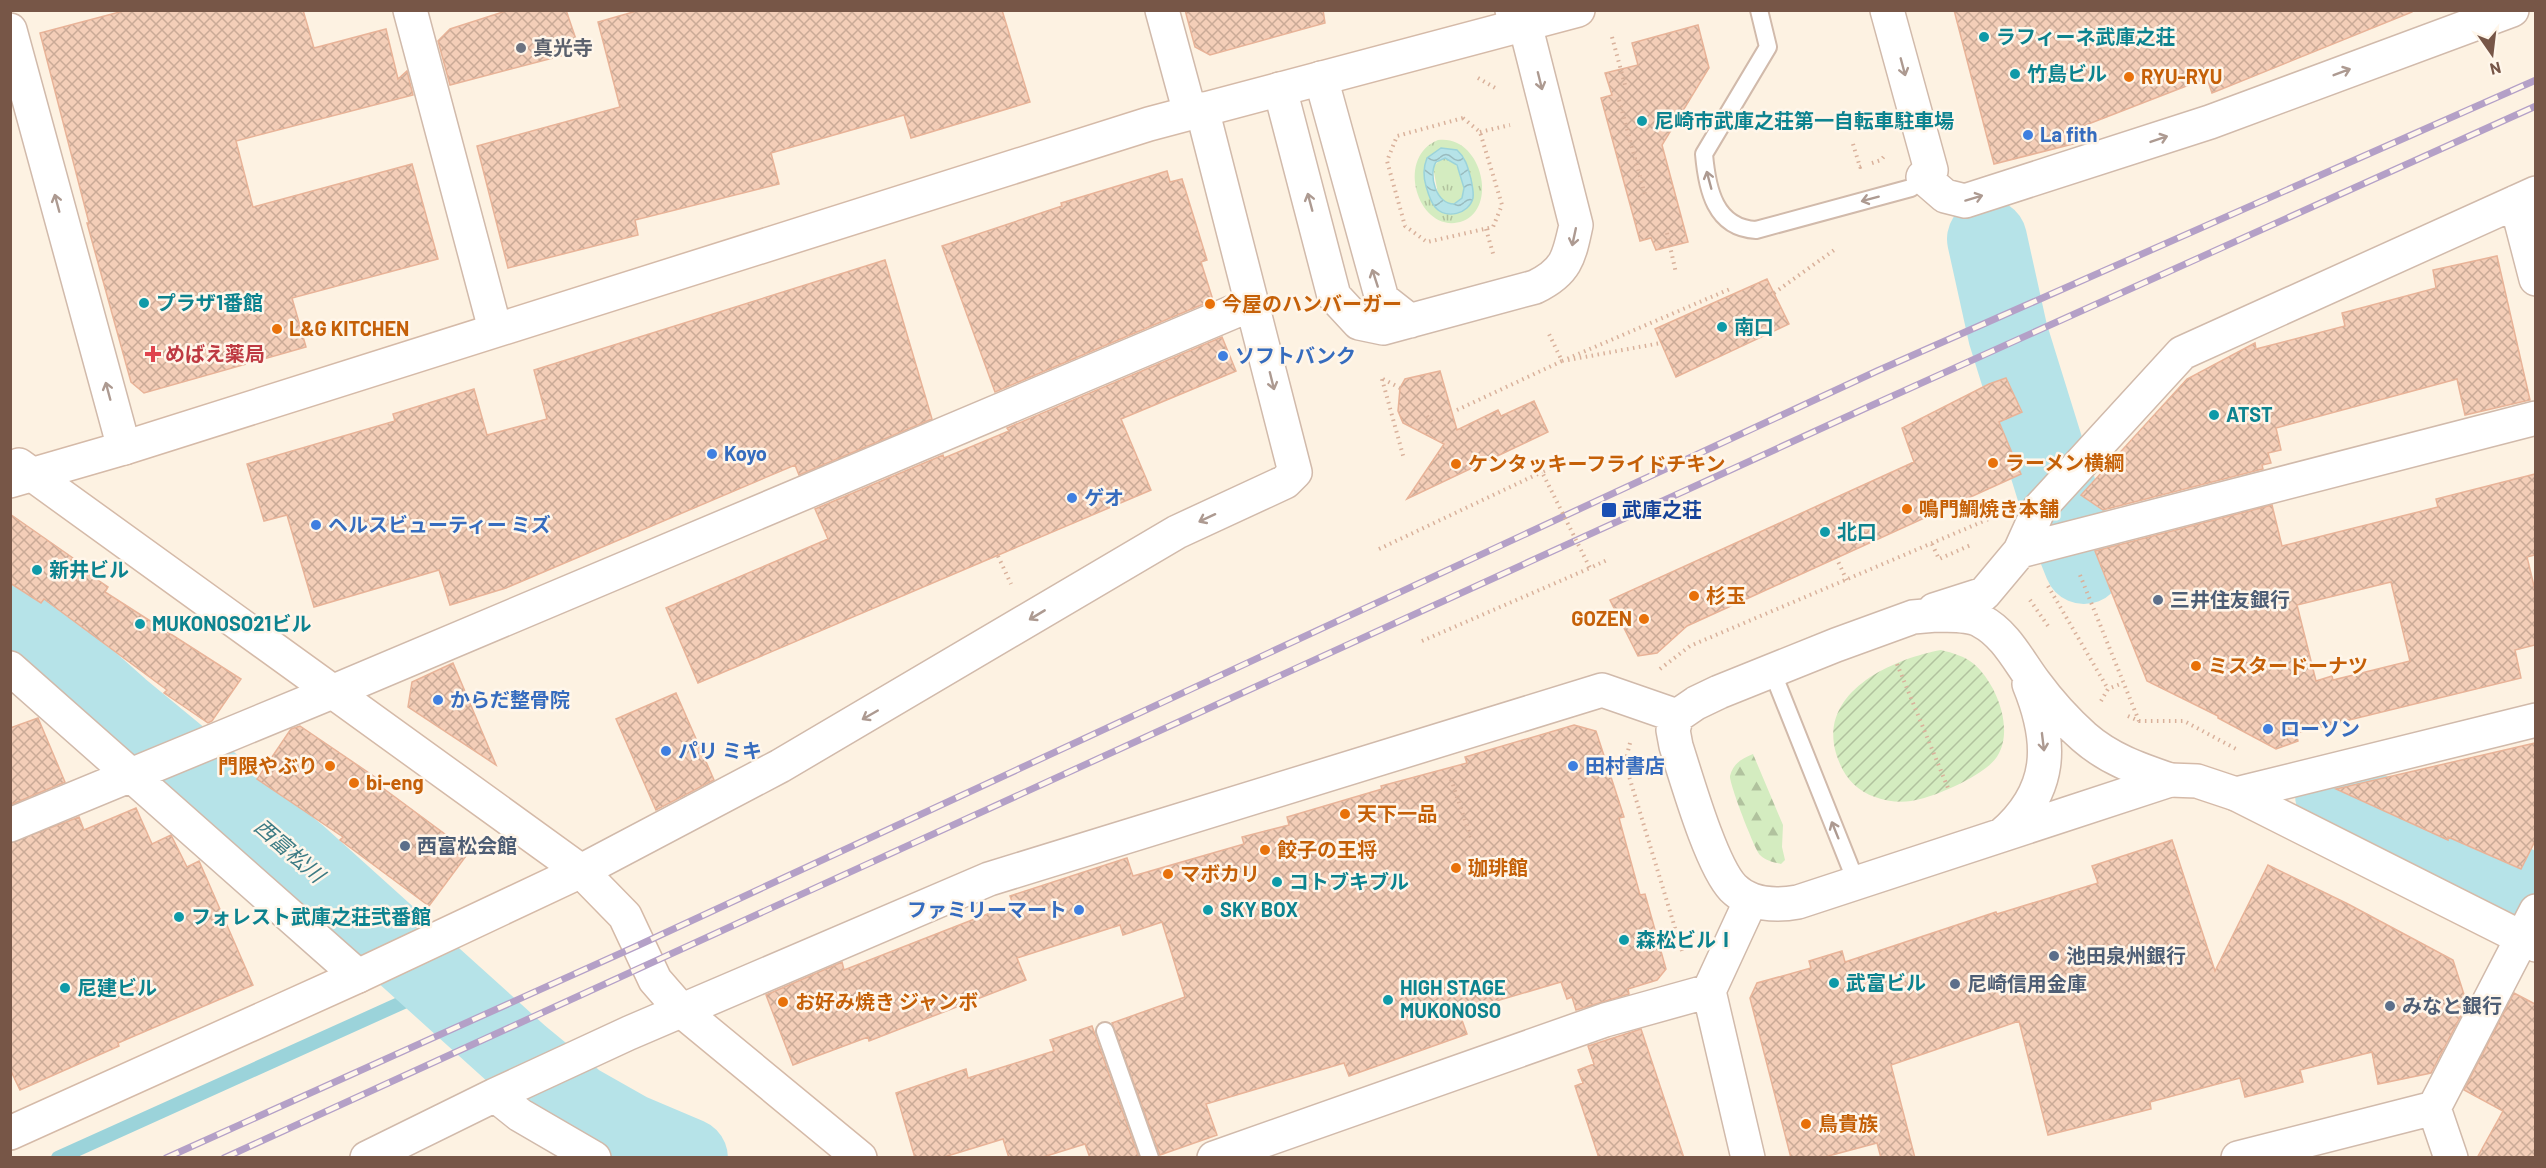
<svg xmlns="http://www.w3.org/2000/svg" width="2546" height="1168" font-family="Barlow,'Noto Sans JP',sans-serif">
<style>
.grass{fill:url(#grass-tufts);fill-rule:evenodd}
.forest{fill:url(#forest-firs)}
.garden{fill:url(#garden-furrows)}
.water{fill:url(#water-waves);stroke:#9bd3da;stroke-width:1.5;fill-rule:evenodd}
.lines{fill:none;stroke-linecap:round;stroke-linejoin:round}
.stream{stroke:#9bd3da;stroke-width:14}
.river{stroke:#b6e3e8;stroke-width:80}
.building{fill:url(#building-cross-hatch);stroke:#e8b398;stroke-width:1.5;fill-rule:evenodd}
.lane-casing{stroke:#d1baab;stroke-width:20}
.street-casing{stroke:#d1baab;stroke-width:36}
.secondary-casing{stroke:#d5baa8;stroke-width:36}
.path{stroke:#d9b19b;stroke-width:4;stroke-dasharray:1.5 4.5;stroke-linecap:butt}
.lane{stroke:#fff;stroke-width:16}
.street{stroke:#fff;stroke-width:33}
.secondary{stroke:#fff;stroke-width:33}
.rail-casing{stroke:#b4a0c7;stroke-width:7}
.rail{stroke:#fff6ea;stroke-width:4.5;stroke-dasharray:14;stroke-linecap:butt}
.path-bridge{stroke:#d9b19b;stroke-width:4;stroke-dasharray:1.5 4.5;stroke-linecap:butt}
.oneway{stroke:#ad9a91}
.culture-dot{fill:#0f9aa8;stroke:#fff6ea;stroke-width:2}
.worship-dot{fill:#6b7280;stroke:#fff6ea;stroke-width:2}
.food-dot{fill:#e8710a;stroke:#fff6ea;stroke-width:2}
.shop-dot{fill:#3f7fe0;stroke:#fff6ea;stroke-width:2}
.health-dot{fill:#e0444e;stroke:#fff6ea;stroke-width:2}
.transit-dot{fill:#1a4fb4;stroke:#fff6ea;stroke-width:2}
.service-dot{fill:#5c6f8a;stroke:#fff6ea;stroke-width:2}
.labels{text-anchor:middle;stroke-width:5;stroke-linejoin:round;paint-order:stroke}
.culture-label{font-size:20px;font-weight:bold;fill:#0d838f;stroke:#fff6ea;text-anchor:start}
.worship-label{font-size:20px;font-weight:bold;fill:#5b616d;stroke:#fff6ea;text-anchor:start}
.food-label{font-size:20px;font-weight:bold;fill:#c56008;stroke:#fff6ea;text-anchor:start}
.shop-label{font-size:20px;font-weight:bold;fill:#366cbe;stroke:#fff6ea;text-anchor:start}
.health-label{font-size:20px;font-weight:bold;fill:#be3a42;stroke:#fff6ea;text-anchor:start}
.transit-label{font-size:20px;font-weight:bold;fill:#164399;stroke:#fff6ea;text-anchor:start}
.service-label{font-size:20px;font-weight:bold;fill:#4e5e75;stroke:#fff6ea;text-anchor:start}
.water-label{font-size:21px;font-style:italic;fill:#3c7b84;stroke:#fff6ea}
</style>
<defs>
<pattern id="grass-tufts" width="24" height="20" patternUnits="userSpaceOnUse" patternTransform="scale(1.5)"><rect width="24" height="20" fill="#d4ecc0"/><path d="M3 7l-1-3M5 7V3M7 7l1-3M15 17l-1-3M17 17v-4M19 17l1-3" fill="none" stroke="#b1c29e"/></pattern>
<pattern id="forest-firs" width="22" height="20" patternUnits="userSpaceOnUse" patternTransform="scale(1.5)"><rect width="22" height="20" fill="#d4ecc0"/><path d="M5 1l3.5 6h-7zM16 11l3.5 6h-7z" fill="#b1c29e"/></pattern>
<pattern id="garden-furrows" width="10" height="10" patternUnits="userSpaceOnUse" patternTransform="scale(1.5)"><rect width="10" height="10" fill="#d4ecc0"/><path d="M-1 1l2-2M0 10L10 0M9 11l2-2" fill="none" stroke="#b1c29e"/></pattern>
<pattern id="water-waves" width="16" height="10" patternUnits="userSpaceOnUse" patternTransform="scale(1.5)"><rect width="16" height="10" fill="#b6e3e8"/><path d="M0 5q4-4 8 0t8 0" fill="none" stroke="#99bbbe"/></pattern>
<pattern id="building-cross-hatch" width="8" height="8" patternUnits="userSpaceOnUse" patternTransform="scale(1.5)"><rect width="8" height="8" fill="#f4ceb8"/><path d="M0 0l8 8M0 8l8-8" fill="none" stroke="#caaa97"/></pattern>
</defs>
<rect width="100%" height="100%" fill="#fdf2e2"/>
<path class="grass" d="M1438 140C1481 134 1499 207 1463 221 1420 237 1393 158 1438 140ZM1457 150 1467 208 1437 210 1431 201 1425 163Z
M1442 158C1460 159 1466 183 1462 198L1454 204 1444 203 1438 194 1433 167Z"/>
<path class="forest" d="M1753 754 1783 825 1782 847 1785 860 1781 864C1773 862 1766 861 1760 855 1754 848 1729 783 1730 776 1733 763 1743 758 1753 754Z"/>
<path class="garden" d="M1941 650C1953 653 1964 656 1974 664 1996 683 2014 728 1998 755 1987 775 1933 798 1911 801 1899 803 1886 801 1875 797 1859 792 1846 779 1840 764 1810 697 1887 660 1941 650Z"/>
<path class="water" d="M1441 148 1457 150C1466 158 1468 168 1471 179 1472 185 1474 192 1473 198 1469 214 1446 220 1435 207 1430 201 1428 193 1426 186 1423 176 1423 168 1427 158ZM1445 158 1457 165 1464 188 1462 198 1454 204C1436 204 1428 175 1436 162Z"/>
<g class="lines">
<path class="stream" d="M58 1158 439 986"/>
<path class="river" d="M1987 239 2008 334 2064 514 2084 564
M10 617 22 623 119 709 296 855 520 1057 576 1103 629 1133 688 1158
M2335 795 2536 896"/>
</g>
<path class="building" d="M127 10H303L314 48 386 29 398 79 407 71 413 95 236 141 253 207 412 164 438 259 292 298 306 347 144 393 131 382 87 223H89L40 33Z
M509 10H566L580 51 450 85 438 41 450 29Z
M640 10H1002L1030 102 911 138 904 115 771 153 779 184 635 220 638 235 508 268 477 146 620 107 598 22Z
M1185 10H1323L1325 23 1210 55 1195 47Z
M1954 10H2412V12L2212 93 2207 78 2078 128 2081 142 1994 164Z
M1698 25 1709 68 1662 145 1688 242 1656 250 1651 238 1640 241 1601 98 1612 95 1605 73 1638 65 1632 43Z
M1167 171 1170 182 1182 179 1207 260 1201 262 1213 300 995 392 942 246 1062 206 1061 203Z
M2497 256 2530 400 2465 415 2457 379 2276 428 2281 450 2268 453 2271 463 2262 465 2263 469 2103 510 2081 495 2187 379 2255 343 2256 349 2345 326 2342 313 2436 288 2433 270Z
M885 260 932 419 799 475 795 465 506 588 450 605 439 570 314 607 287 515 264 521 247 464 395 421 393 414 474 389 487 435 547 419 534 370Z
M1767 279 1789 324 1676 377 1655 329Z
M1222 337 1236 371 1121 419 1151 490 698 683 666 608 828 539 815 509 943 455 944 458 1009 431 1007 428Z
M1440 371 1457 430 1498 410 1501 416 1534 401 1548 432 1407 499 1444 444 1403 423 1398 411 1400 388 1405 379Z
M2006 378 2022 412 1999 422 2021 474 1687 626 1657 653 1638 656 1610 600 1914 462 1902 428 1989 384Z
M2535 474V555L2527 557 2535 590V645L2515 650 2521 678 2296 733 2298 741 2276 749 2218 718V716L2147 681 2095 551 2272 505 2282 546 2438 507 2436 499ZM2391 582 2410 661 2333 680 2332 676 2316 681 2297 605Z
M10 514 73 558 70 561 108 587 105 592 241 679 212 721 208 723 164 693 167 690 44 599 41 603 10 583Z
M453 663 496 765 408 707 412 682Z
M676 693 714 780 656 810 616 719Z
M38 718 65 782 10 805V728Z
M1574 725 1596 731 1624 817 1619 818 1640 895 1645 894 1666 969 1657 980 1628 989 1629 994 1576 1010 1572 997 1567 999 1561 982 1459 1012 1467 1034 1349 1076 1344 1063 1206 1104 1217 1135 1160 1155 1112 1023 1185 997 1162 922 1123 935 1120 925 1017 958 1026 980 869 1041 868 1037 793 1065 766 995 842 962 844 970 1013 904 1010 896 1127 858 1133 876 1244 844 1242 837 1289 825 1287 817 1382 789 1381 786 1467 763 1465 757Z
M300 726 375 777 372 780 469 852 429 906 340 840 343 837 257 779 291 729Z
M2535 743V841L2521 869 2448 837V840L2336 789Z
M136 808 152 844 171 835 187 867 199 861 253 985 118 1043 119 1046 20 1090 10 1069V843L79 817 84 830Z
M2172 840 2215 971 2268 865 2348 904 2453 960 2467 1004 2431 1073 2378 1084 2372 1052 2300 1070 2303 1082 2245 1097 2240 1078 2150 1102 2151 1109 2048 1135 2019 1021 1891 1065 1915 1158H1881L1877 1143 1821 1158H1791L1750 998 1757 983 1811 968 1809 961 1842 951 1845 962 1996 912 1997 914 2098 883 2092 866Z
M2514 993 2535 1004V1158H2477L2503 1111 2464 1090Z
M1092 1026 1139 1158H1090L1085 1144 1040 1158H1009L1003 1139 941 1158H915L896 1093 966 1069 968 1078 1054 1051 1050 1040Z
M1641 1029 1684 1158H1599L1575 1086 1583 1083 1578 1070 1594 1064 1588 1046Z"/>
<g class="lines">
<defs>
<path id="lane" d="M1759 10 1768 47 1704 154C1707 189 1715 228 1756 230L1911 188 1923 177
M1772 671 1857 884
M1105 1031 1150 1158"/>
<path id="street" d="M410 10 495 329
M1162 10 1190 113
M1887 10 1931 170 1923 177 1945 196 1965 201 2210 122 2512 10
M10 30 124 448
M1321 78 1382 299 1410 321
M1280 89 1334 296 1359 323 1383 328 1535 287C1566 272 1569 258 1576 225L1525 24 1512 10
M2516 202 2536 279
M2020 551 2536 418
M1934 610 1984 594 2020 551 2039 509 2182 353 2536 193
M1936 615C1950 616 1969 614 1981 621 2006 634 2019 662 2035 683 2049 702 2066 721 2084 737 2109 759 2138 769 2170 780L1798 902C1776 906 1750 905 1733 888 1711 865 1687 780 1676 746L1673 730 1677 716 1696 703 1719 692 1836 645 1913 617Z
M10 668 358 976
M2236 794 2536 720
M10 825 332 692 1252 304
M2002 835C2053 791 2053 743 2029 684
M581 871 780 766 1177 532 1285 482 1295 472 1202 109
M495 1095 520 1115 594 1158
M2434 1108 2451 1158
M367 1158 495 1095 629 1033 989 879 1602 690 1677 716
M1214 1158 1605 1020 1709 991
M1748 1158 1709 991 1751 900
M2238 1158 2434 1108 2536 911"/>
<path id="secondary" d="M19 465 581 871 625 916 655 980 682 1011 860 1158
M10 481 124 448 1149 124 1578 10
M2170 780 2197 781 2236 794 2536 945
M10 1133 358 976 581 871"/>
</defs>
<use href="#lane" class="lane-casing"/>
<use href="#street" class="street-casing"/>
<use href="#secondary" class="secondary-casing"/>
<path class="path" d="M1612 37 1625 85
M1478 78 1497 89
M1619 100 1645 195
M1463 118 1480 132 1502 205 1493 227 1427 242 1405 226 1387 161 1397 136Z
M1480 132 1510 125
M1853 144 1860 167 1862 166
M1872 163 1881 160 1886 154
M1486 229 1494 257
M1667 233 1676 273
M1774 293 1837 248
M1568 360 1661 343
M1562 361 1730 289
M1382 379 1404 459
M1383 379 1400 388
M1457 410 1562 361 1549 334
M1427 416 1432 422
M1932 544 1939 559 1973 544
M1379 549 1542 472
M998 556 1011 584
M1836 557 1847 581
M2080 575 2139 721
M2048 586 2108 689
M2030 600 2048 626
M1422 641 1590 568
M1897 664 1948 788
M1660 669 1690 646 1991 518
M2101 701 2108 689 2123 683
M2128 716 2139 721H2184L2238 750
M1630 743 1625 763 1682 951
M1451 779 1472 841"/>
<use href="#lane" class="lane"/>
<use href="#street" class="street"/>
<use href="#secondary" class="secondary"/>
<defs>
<path id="rail" d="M166 1158 639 945 1877 371 2536 80
M224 1158 1866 408 2536 106"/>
</defs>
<use href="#rail" class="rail-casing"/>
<use href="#rail" class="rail"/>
<path class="path-bridge" d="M1561 463 1542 472 1590 568 1607 560"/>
</g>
<defs><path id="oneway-shaft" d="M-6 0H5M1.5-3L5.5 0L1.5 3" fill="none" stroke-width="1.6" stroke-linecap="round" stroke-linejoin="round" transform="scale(1.5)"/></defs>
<g class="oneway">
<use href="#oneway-shaft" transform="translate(1903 67) rotate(75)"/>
<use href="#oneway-shaft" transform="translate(2342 72) rotate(-21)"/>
<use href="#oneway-shaft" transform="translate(1540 81) rotate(76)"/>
<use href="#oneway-shaft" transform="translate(2159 139) rotate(-19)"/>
<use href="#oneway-shaft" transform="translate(1709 180) rotate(-105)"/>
<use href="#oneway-shaft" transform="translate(1974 198) rotate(-17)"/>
<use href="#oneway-shaft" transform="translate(1870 199) rotate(165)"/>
<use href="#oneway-shaft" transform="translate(1310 202) rotate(-105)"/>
<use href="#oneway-shaft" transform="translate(57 203) rotate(-105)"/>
<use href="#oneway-shaft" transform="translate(1574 237) rotate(102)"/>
<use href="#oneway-shaft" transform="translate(1375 278) rotate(-108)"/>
<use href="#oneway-shaft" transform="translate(1272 381) rotate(76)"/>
<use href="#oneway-shaft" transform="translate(108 391) rotate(-105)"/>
<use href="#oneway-shaft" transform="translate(1207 518) rotate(155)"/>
<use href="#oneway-shaft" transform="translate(1037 615) rotate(149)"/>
<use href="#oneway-shaft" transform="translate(870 715) rotate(150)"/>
<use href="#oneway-shaft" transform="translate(2043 742) rotate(83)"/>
<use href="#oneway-shaft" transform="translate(1835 830) rotate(-112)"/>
</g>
<g class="culture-dot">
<circle cx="1984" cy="37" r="6"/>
<circle cx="2015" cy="74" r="6"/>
<circle cx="1642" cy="121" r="6"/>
<circle cx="144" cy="303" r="6"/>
<circle cx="1722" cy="327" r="6"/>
<circle cx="2214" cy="415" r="6"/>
<circle cx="1825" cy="532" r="6"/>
<circle cx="37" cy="570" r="6"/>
<circle cx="140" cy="624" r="6"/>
<circle cx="1277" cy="882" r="6"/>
<circle cx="1208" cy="910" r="6"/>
<circle cx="179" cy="917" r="6"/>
<circle cx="1624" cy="940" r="6"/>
<circle cx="1834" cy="983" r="6"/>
<circle cx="65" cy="988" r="6"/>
<circle cx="1388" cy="1000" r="6"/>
</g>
<circle class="worship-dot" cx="521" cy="48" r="6"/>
<g class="food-dot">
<circle cx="2129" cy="77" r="6"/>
<circle cx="1210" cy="304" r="6"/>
<circle cx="277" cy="329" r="6"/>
<circle cx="1993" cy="463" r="6"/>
<circle cx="1456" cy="464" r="6"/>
<circle cx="1907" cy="509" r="6"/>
<circle cx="1694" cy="596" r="6"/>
<circle cx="1644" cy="619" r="6"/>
<circle cx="2196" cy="666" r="6"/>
<circle cx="330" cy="766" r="6"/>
<circle cx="354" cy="783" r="6"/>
<circle cx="1345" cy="814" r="6"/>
<circle cx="1265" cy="850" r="6"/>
<circle cx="1456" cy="868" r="6"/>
<circle cx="1168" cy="874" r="6"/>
<circle cx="783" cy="1002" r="6"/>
<circle cx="1806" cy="1124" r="6"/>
</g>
<g class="shop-dot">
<circle cx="2028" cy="135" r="6"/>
<circle cx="1223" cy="356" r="6"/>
<circle cx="712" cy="454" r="6"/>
<circle cx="1072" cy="498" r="6"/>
<circle cx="316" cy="525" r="6"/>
<circle cx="438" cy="700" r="6"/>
<circle cx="2268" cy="729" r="6"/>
<circle cx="666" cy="751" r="6"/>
<circle cx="1573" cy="766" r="6"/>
<circle cx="1079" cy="910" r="6"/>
</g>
<path class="health-dot" d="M150 345h6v6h6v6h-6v6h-6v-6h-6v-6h6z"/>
<rect class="transit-dot" x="1601" y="502" width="16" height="16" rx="3"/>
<g class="service-dot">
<circle cx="2158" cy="600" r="6"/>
<circle cx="405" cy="846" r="6"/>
<circle cx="2054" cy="956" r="6"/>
<circle cx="1955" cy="984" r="6"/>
<circle cx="2390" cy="1006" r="6"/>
</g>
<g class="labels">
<g class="culture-label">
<text x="1996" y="44">ラフィーネ武庫之荘</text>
<text x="2027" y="81">竹島ビル</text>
<text x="1654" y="128">尼崎市武庫之荘第一自転車駐車場</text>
<text x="156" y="310">プラザ1番館</text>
<text x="1734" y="334">南口</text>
<text x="2226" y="422">ATST</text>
<text x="1837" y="539">北口</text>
<text x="49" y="577">新井ビル</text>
<text x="152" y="631">MUKONOSO21ビル</text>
<text x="1289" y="889">コトブキブル</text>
<text x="1220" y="917">SKY BOX</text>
<text x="191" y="924">フォレスト武庫之荘弐番館</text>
<text x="1636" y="947">森松ビルⅠ</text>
<text x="1846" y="990">武富ビル</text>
<text x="77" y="995">尼建ビル</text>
<text x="1400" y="995">HIGH STAGE<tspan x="1400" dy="23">MUKONOSO</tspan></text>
</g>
<g class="worship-label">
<text x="533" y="55">真光寺</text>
</g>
<g class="food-label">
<text x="2141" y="84">RYU-RYU</text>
<text x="1222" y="311">今屋のハンバーガー</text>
<text x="289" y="336">L&amp;G KITCHEN</text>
<text x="2005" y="470">ラーメン横綱</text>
<text x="1468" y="471">ケンタッキーフライドチキン</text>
<text x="1919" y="516">鳴門鯛焼き本舗</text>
<text x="1706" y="603">杉玉</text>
<text x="1632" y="626" text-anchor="end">GOZEN</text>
<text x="2208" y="673">ミスタードーナツ</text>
<text x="318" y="773" text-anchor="end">門限やぶり</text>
<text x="366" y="790">bi-eng</text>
<text x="1357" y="821">天下一品</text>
<text x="1277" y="857">餃子の王将</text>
<text x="1468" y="875">珈琲館</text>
<text x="1180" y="881">マボカリ</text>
<text x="795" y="1009">お好み焼き ジャンボ</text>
<text x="1818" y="1131">鳥貴族</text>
</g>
<g class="shop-label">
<text x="2040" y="142">La fith</text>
<text x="1235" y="363">ソフトバンク</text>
<text x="724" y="461">Koyo</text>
<text x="1084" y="505">ゲオ</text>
<text x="328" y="532">ヘルスビューティー ミズ</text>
<text x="450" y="707">からだ整骨院</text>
<text x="2280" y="736">ローソン</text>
<text x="678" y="758">パリ ミキ</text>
<text x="1585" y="773">田村書店</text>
<text x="1067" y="917" text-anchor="end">ファミリーマート</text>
</g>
<g class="health-label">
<text x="165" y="361">めばえ薬局</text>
</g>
<g class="transit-label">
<text x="1622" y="517">武庫之荘</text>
</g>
<g class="service-label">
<text x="2170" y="607">三井住友銀行</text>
<text x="417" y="853">西富松会館</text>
<text x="2066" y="963">池田泉州銀行</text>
<text x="1967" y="991">尼崎信用金庫</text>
<text x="2402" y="1013">みなと銀行</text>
</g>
<g class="water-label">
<text transform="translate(289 851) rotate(41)" y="7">西富松川</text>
</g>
</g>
<rect width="2546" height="1168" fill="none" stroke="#775647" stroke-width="24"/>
<g transform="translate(2492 54) rotate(166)" stroke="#fff6ea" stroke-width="4.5" paint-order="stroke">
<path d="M0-4.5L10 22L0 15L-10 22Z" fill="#775647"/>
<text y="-9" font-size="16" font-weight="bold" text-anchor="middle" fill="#775647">N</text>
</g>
</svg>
